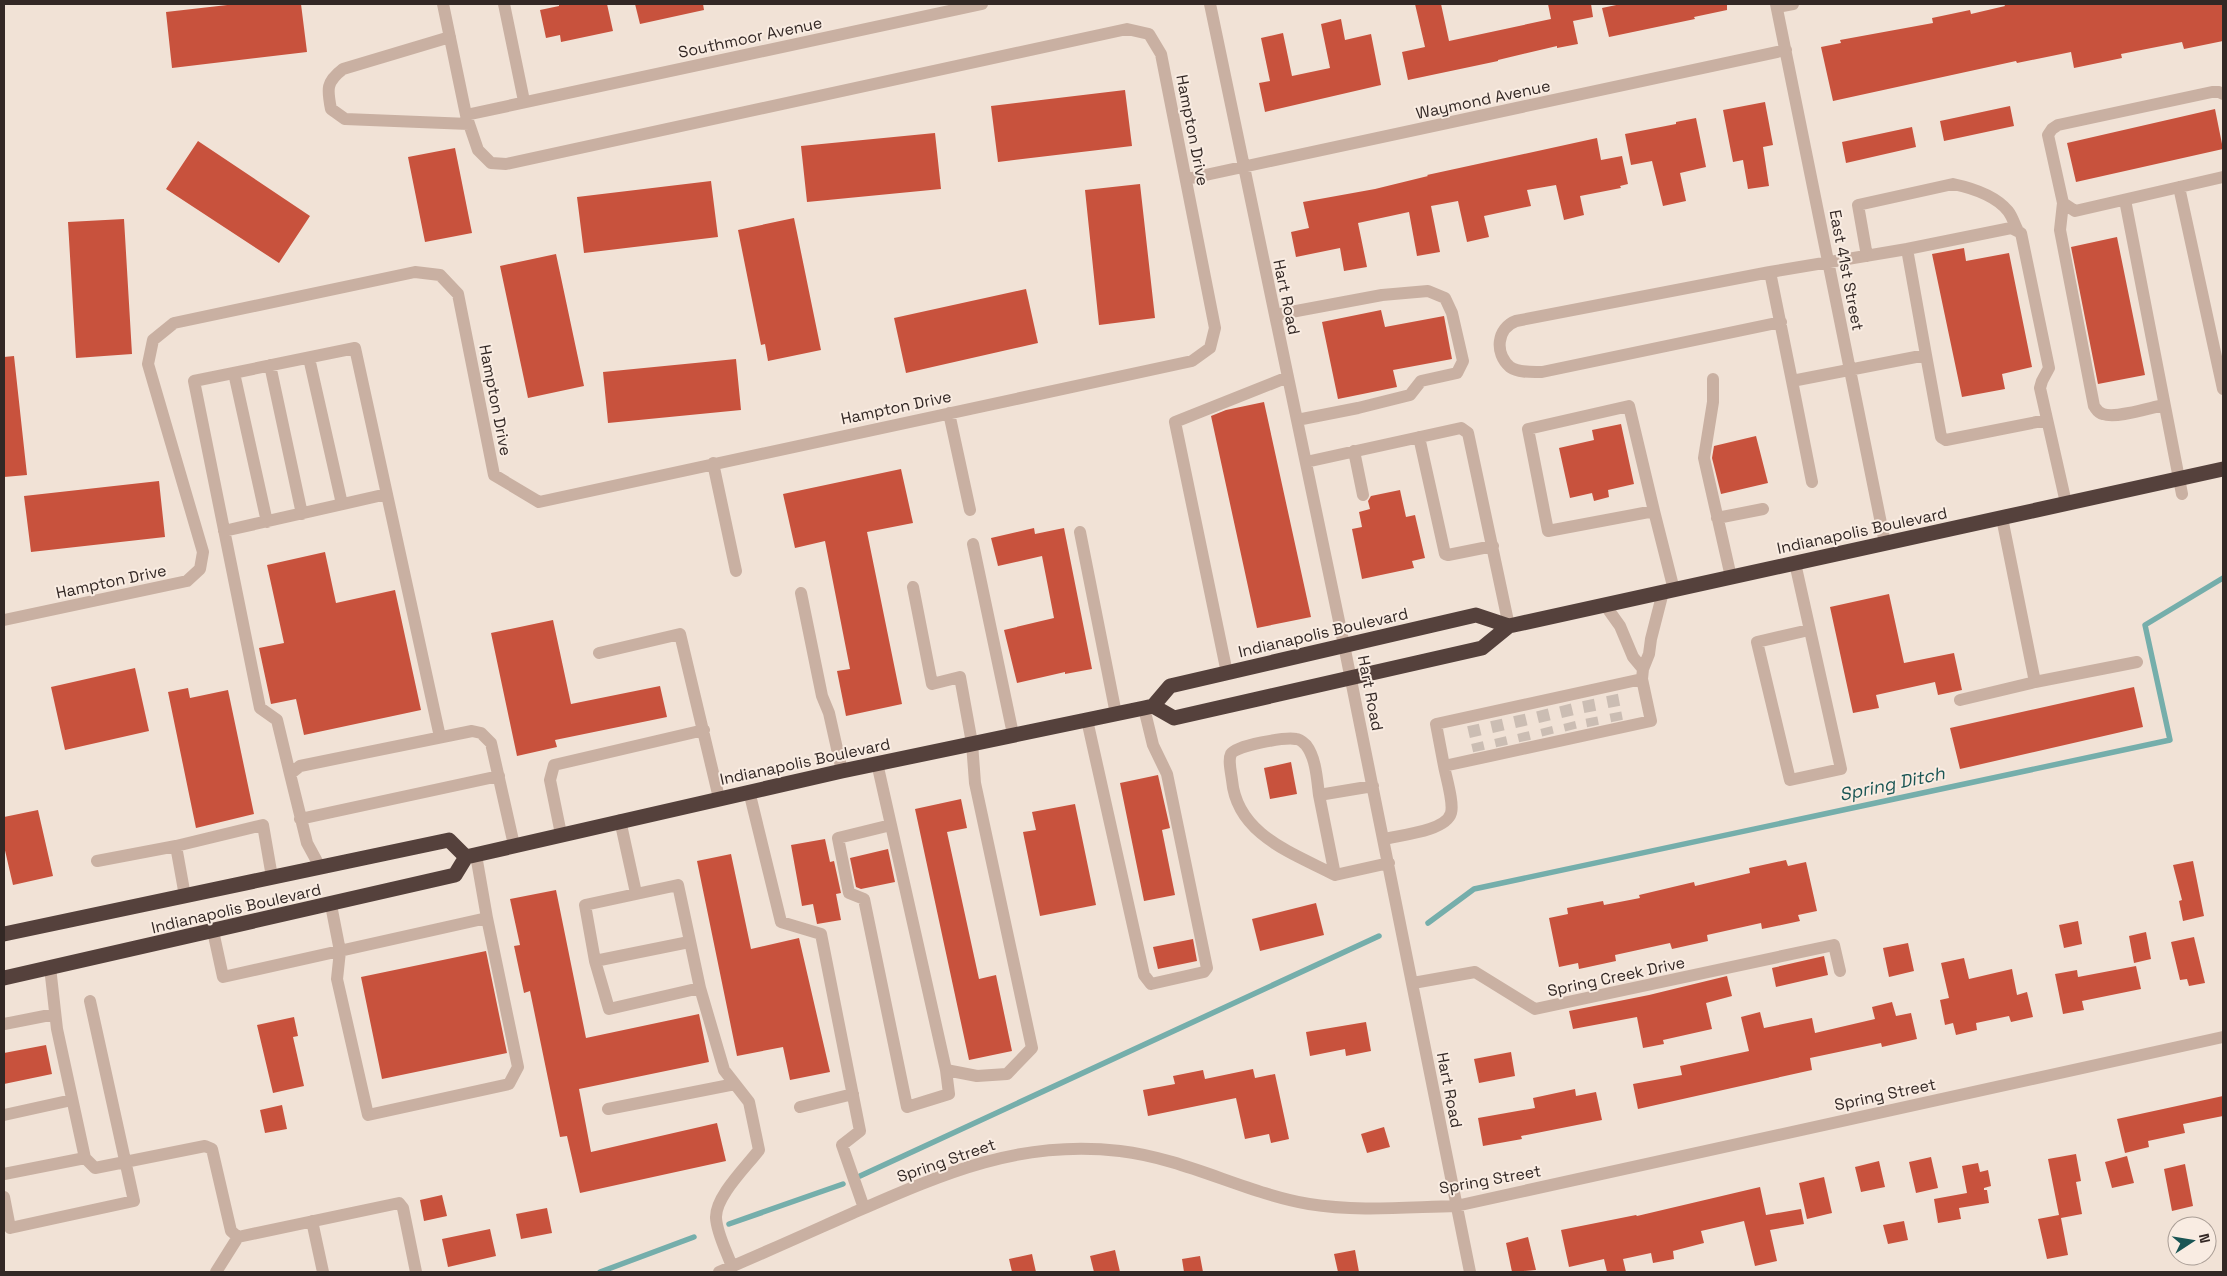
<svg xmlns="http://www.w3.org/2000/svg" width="2227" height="1276" font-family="'Space Grotesk',sans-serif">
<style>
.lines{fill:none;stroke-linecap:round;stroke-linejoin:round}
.stream{stroke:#75aeab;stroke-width:5.5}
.building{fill:#c8523d}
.minor-tunnel{stroke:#cbbdb3;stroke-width:12;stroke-dasharray:12 6;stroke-linecap:butt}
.minor{stroke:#c9b0a2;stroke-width:12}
.highway{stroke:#55413c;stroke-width:15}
.labels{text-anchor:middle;stroke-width:4;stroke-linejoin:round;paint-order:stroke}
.street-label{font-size:16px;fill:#332825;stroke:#f9ece2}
.water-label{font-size:18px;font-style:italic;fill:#1a5554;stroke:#f9ece2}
</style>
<rect width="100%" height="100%" fill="#f1e2d6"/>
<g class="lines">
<path class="stream" d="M1428 923 1474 889 2170 740 2145 625 2223 578
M860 1176 1379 936
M729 1224 843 1184
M600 1272 694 1237"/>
</g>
<path class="building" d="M236 4H301L307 52 172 68 166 12Z
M559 4H607L613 31 561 42 560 35 546 38 540 10 559 6Z
M635 4H703L704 10 640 24Z
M1415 4H1441L1449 41 1551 19 1548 4H1591L1593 17 1573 21 1578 44 1557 48V46L1498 60V61L1408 80 1402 52 1425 47Z
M1621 4H1727V10L1694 17 1695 19 1609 37 1602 8Z
M2004 4H2223V41L2184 49 2182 42 2121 54 2122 58 2074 68 2071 52 2017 63 2016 61 1833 101 1821 47 1841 43 1840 40 1933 23 1932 18 1970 10 1971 14 2005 6Z
M1341 19 1345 40 1371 34 1381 85 1265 112 1259 83 1270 81 1261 38 1283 33 1292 76 1330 68 1321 24Z
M1125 90 1132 146 998 162 991 106Z
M1765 102 1773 145 1763 147 1769 186 1748 189 1743 160 1733 162 1723 110Z
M2010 106 2014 126 1944 141 1940 121Z
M2215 109 2223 149 2076 182 2067 143Z
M1696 118 1706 167 1680 173 1686 201 1663 206 1652 161 1631 165 1625 134 1676 124V122Z
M1912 127 1916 147 1846 163 1842 142Z
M935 133 941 189 807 202 801 146Z
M1597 138 1601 160 1622 156 1628 184 1620 186 1621 188 1580 196 1584 215 1564 220 1556 185 1527 190 1531 206 1484 216 1489 237 1467 242 1458 201 1431 206 1440 252 1417 256 1409 212 1358 223 1367 267 1344 271 1340 248 1296 257 1291 232 1309 228 1303 202 1375 189 1428 176 1427 175Z
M198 141 310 216 279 263 166 189Z
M455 148 472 233 425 242 408 157Z
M711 181 718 237 584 253 577 197Z
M1140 184 1155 318 1099 325 1085 190Z
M794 218 821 350 768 361 765 344 761 345 738 230Z
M124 219 132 354 76 358 68 222Z
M2117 237 2145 375 2098 384 2071 247Z
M1964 248 1966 261 2009 253 2032 367 2002 374 2005 389 1962 397 1932 254Z
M556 254 584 386 528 398 500 266Z
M1026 289 1038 343 906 373 894 318Z
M1381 310 1385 327 1444 316 1452 359 1393 370 1397 387 1338 399 1322 322Z
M14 356 27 475 4 477V357Z
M736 359 741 410 608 423 603 372Z
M1264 402 1311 617 1257 628 1211 416 1226 410Z
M1621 424 1634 484 1608 490 1609 497 1594 501 1592 493 1570 498 1559 448 1594 440 1592 430Z
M1756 436 1768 483 1721 494 1712 458 1714 446Z
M901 469 913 523 867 532 902 704 846 716 837 671 850 669 825 541 795 548 783 494Z
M159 481 165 537 31 552 24 496Z
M1400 490 1406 517 1415 515 1425 558 1412 561 1414 568 1362 579 1352 529 1362 527 1359 512 1370 509 1368 501 1371 496Z
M1034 528 1035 534 1064 528 1092 669 1065 674V672L1017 683 1004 630 1054 618 1042 556 998 566 991 538Z
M325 552 336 603 395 590 421 710 304 735 296 699 271 704 259 648 284 643 267 565Z
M1889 594 1904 663 1954 653 1962 690 1938 695 1935 682 1876 695 1879 708 1853 713 1830 607Z
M553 620 571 704 660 686 667 717 555 740 557 747 517 756 491 633Z
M135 668 149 731 65 750 51 687Z
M2134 687 2143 727 1960 769 1950 728Z
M188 688 190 698 228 690 254 814 196 828 168 692Z
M1291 762 1297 794 1270 799 1264 768Z
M1158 775 1170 828 1162 830 1175 895 1144 901 1120 783Z
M961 799 967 828 947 832 979 979 996 975 1012 1051 969 1060 915 809Z
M1075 804 1096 905 1040 916 1023 832 1036 830 1032 812Z
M38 810 53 876 13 885 4 846V817Z
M825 839 830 862 834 861 841 893 836 894 841 920 817 924 813 904 802 906 791 845Z
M888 849 895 882 861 889 856 887 850 858Z
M731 854 751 949 799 938 830 1072 790 1080 783 1047 737 1056 697 861Z
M1786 860 1788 866 1806 862 1817 911 1798 915 1800 921 1762 929 1761 923 1707 935 1708 941 1672 949 1670 943 1615 955 1616 961 1579 969 1578 963 1559 967 1549 918 1568 914 1567 908 1603 901 1604 905 1640 898 1639 895 1694 882 1695 886 1750 873 1749 868Z
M2193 861 2204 916 2183 921 2179 901 2182 900 2173 865Z
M556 890 586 1038 699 1014 709 1062 579 1089 591 1152 717 1123 726 1161 580 1193 567 1136 560 1137 530 991 524 993 514 946 520 945 510 899Z
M1316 903 1324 935 1260 951 1252 919Z
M2078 921 2082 944 2064 948 2059 925Z
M2146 932 2151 959 2134 963 2129 936Z
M2194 937 2205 983 2189 986 2187 979 2180 980 2171 942Z
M1193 939 1197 961 1158 969 1153 947Z
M1908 943 1914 971 1889 977 1883 948Z
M486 951 507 1053 382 1079 361 977Z
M1824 956 1828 975 1776 987 1772 968Z
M1964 958 1969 979 2012 969 2017 995 2027 992 2033 1017 2011 1022 2009 1016 1976 1023 1977 1030 1956 1035 1953 1023 1945 1025 1940 1000 1949 998 1941 963Z
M2136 966 2141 989 2082 1001 2084 1010 2063 1014 2055 974 2077 970 2078 977Z
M1727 976 1732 996 1706 1003 1712 1029 1663 1040 1664 1044 1643 1048 1637 1017 1573 1029 1569 1011 1649 995Z
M1892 1002 1896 1016 1911 1013 1917 1039 1882 1047 1881 1043 1810 1058 1812 1070 1638 1109 1633 1084 1682 1075 1680 1066 1749 1051 1741 1017 1760 1012 1764 1028 1812 1018 1815 1033 1875 1019 1872 1007Z
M294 1017 298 1036 293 1037 304 1086 273 1093 257 1025Z
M1366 1022 1371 1051 1346 1056 1345 1049 1310 1056 1306 1032Z
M46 1045 52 1074 4 1084V1053Z
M1511 1052 1515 1076 1479 1083 1474 1059Z
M1253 1069 1255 1078 1275 1074 1289 1139 1271 1143 1269 1134 1245 1139 1236 1098 1148 1116 1143 1090 1175 1084 1173 1076 1203 1070 1205 1079Z
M1575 1089 1576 1096 1596 1092 1602 1120 1521 1136 1522 1139 1483 1146 1478 1118 1535 1108 1533 1098Z
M2223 1096V1116L2183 1124 2185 1133 2148 1141 2149 1147 2125 1153 2117 1119Z
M282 1105 287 1129 265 1133 260 1110Z
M1384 1127 1390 1147 1367 1153 1361 1134Z
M2076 1154 2081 1181 2076 1182 2082 1214 2061 1218 2068 1255 2047 1259 2038 1219 2059 1215 2048 1159Z
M2127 1156 2134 1183 2112 1188 2105 1162Z
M1931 1157 1938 1188 1916 1193 1909 1162Z
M1879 1161 1885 1187 1861 1192 1855 1167Z
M1978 1163 1980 1172 1988 1170 1991 1186 1984 1188V1190H1987L1989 1203 1959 1208 1961 1219 1938 1223 1934 1199 1967 1193 1962 1166Z
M2185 1164 2193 1206 2172 1211 2164 1169Z
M1824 1177 1832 1213 1807 1219 1799 1183Z
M1760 1187 1766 1215 1801 1209 1804 1224 1770 1230 1777 1261 1755 1266 1744 1221 1701 1231 1704 1243 1673 1251 1674 1259 1653 1263 1651 1253 1623 1259 1626 1272H1607L1604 1259 1569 1267 1561 1230 1636 1215 1637 1216Z
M442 1195 447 1216 424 1221 420 1200Z
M547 1208 552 1233 521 1239 516 1214Z
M1904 1221 1908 1240 1888 1244 1883 1225Z
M490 1229 496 1256 448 1267 442 1239Z
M1528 1237 1536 1270 1512 1272 1506 1243Z
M1115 1250 1120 1272H1094L1090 1256Z
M1355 1250 1359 1272H1338L1334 1254Z
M1032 1254 1036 1272H1012L1009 1259Z
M1200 1256 1203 1272H1184L1182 1259Z"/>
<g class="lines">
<path class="minor-tunnel" d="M1612 695 1617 721
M1588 700 1593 726
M1565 705 1571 730
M1542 710 1548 735
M1519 715 1525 741
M1496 720 1502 746
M1473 725 1479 751"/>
<path class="minor" d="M504 4 524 101
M1210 4 1344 645 1470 1272
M1776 4 1885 543
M1777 7 1793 4
M450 37 343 69C326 82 327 89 331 109L345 119 469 124
M2223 94 2219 92H2212L2058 125 2052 129 2048 135 2063 203 2075 211 2223 177
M466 115 982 4
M1187 179 1786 50
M2179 187 2223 389
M2125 200 2182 494
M2063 203 2060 230 2094 406C2097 410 2098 413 2103 414 2116 419 2149 408 2164 405
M1907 249 1926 355 1792 381 1770 272Z
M1907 249 2011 228 2021 233 2049 368 2042 381 2040 388 2066 503
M1867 256 1858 205 1953 184C1972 188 1995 195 2008 211 2012 216 2014 223 2017 229
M1770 272 1516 321C1497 328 1494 353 1510 367 1519 373 1532 372 1542 372L1781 322
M1275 315 1382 295 1428 291 1445 298 1452 313 1463 361 1457 373 1421 381 1410 395 1358 408 1297 420
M1926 355 1941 437 1946 440 2047 420
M309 358 342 504
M270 365 302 514
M234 373 267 522
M1713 379V402L1704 458 1731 577
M1792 381 1812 482
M949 413 970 510
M1419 437 1445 554 1448 555 1493 546
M1354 451 1363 495
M1306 462 1461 428 1468 433 1509 626
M713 463 736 571
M1654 511 1629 406 1528 429 1548 531 1654 511 1674 590
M1717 518 1763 509
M224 531 387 494
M1080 532 1116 714
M973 544 1013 734
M1795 563 1841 769 1790 780 1757 642 1809 630
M913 587 932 684 960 677 972 743 975 783 1032 1048 1007 1074 977 1076 946 1070 891 825 838 838 849 893 864 899 907 1107 949 1094 946 1070
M801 593 822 696 829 713 842 771
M1605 605 1620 626 1633 657 1643 669 1649 654 1651 639 1663 592
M4 620 187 581 200 569 203 552 148 364 153 340 174 323 415 272 440 275 458 294 494 475 539 502 1192 361 1210 348 1215 328 1161 54 1149 34 1127 29 506 164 491 163 478 150 466 115 443 4
M599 653 680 634 719 798
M1227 673 1175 422 1288 377
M1642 679 1436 724 1444 766 1651 721 1642 679 1643 669
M2035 682 2137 662
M1960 700 2035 682 2002 518
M1087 720 1144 975 1151 984 1204 972 1207 968 1167 774 1153 745 1144 708
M877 763 891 825
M290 774 277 720 260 708 194 381 355 348 440 737
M1373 786 1319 795 1335 875 1389 863
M749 791 781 922 821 934 860 1131 842 1145 864 1208
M1319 795C1317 779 1316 758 1306 745 1303 742 1300 739 1296 739 1286 737 1236 745 1231 754 1228 760 1231 772 1232 780 1237 835 1293 853 1335 875
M300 819 499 776
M620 820 636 893
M561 834 550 780 554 765 704 730
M1384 839C1401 835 1446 831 1451 813 1454 803 1446 777 1444 766
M97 861 176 846
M320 867 307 843 290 774 300 766 472 731 481 733 491 743 514 845
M185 896 176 846 263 825 272 877
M331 905 340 951 337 979 368 1115 509 1084 518 1067 487 918
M213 931 223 977 487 918 476 855
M595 961 689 942
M50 967 57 1029 85 1158 95 1168 205 1146 212 1149 231 1231 238 1237 399 1203 403 1208 416 1272
M1413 983 1475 972 1535 1009 1834 945 1840 971
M700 988 609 1009 595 961 585 905 678 885 700 988 724 1070 749 1102 759 1150C746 1167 715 1197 716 1218 717 1234 727 1252 732 1267
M4 1024 55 1014
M800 1107 853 1094
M608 1109 735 1084
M4 1115 72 1100
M4 1174 85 1158
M4 1197 10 1228 134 1201 90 1001
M312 1221 323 1272
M216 1272 238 1237
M719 1272C764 1253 808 1233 853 1213 942 1174 1020 1139 1120 1151 1187 1159 1245 1193 1309 1204 1357 1212 1408 1207 1456 1206L2223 1037"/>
<path class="highway" d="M1153 706 1170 686 1476 615 1509 626
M4 934 449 840 466 857
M4 978 455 875 466 857 842 771 1144 708 1153 706 1174 718 1482 648 1509 626 2223 469"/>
</g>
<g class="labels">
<g class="street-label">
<text transform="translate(750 37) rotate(-12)" y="6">Southmoor Avenue</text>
<text transform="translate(1483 99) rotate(-12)" y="6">Waymond Avenue</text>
<text transform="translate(1193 130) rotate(79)" y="6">Hampton Drive</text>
<text transform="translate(1847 270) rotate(79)" y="6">East 41st Street</text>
<text transform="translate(1287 297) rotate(78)" y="6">Hart Road</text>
<text transform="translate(496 400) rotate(79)" y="6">Hampton Drive</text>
<text transform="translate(896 407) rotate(-12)" y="6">Hampton Drive</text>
<text transform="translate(1862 530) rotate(-12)" y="6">Indianapolis Boulevard</text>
<text transform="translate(111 581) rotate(-12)" y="6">Hampton Drive</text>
<text transform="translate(1323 632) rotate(-13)" y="6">Indianapolis Boulevard</text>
<text transform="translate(1371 693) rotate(79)" y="6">Hart Road</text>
<text transform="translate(805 761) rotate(-12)" y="6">Indianapolis Boulevard</text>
<text transform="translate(236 908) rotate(-13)" y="6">Indianapolis Boulevard</text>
<text transform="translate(1616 976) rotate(-12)" y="6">Spring Creek Drive</text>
<text transform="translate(1450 1090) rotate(79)" y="6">Hart Road</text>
<text transform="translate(1885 1094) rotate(-12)" y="6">Spring Street</text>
<text transform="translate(946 1160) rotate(-19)" y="6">Spring Street</text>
<text transform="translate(1490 1179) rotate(-10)" y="6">Spring Street</text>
</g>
<g class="water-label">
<text transform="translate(1892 784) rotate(-12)" y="6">Spring Ditch</text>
</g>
</g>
<rect width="2227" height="1276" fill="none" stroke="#332825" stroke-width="10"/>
<g transform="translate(2192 1241) rotate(78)"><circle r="24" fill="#f9ece2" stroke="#aa9e96"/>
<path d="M0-4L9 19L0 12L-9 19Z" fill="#1a5554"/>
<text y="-8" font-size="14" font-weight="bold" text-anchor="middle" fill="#332825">N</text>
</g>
</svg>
